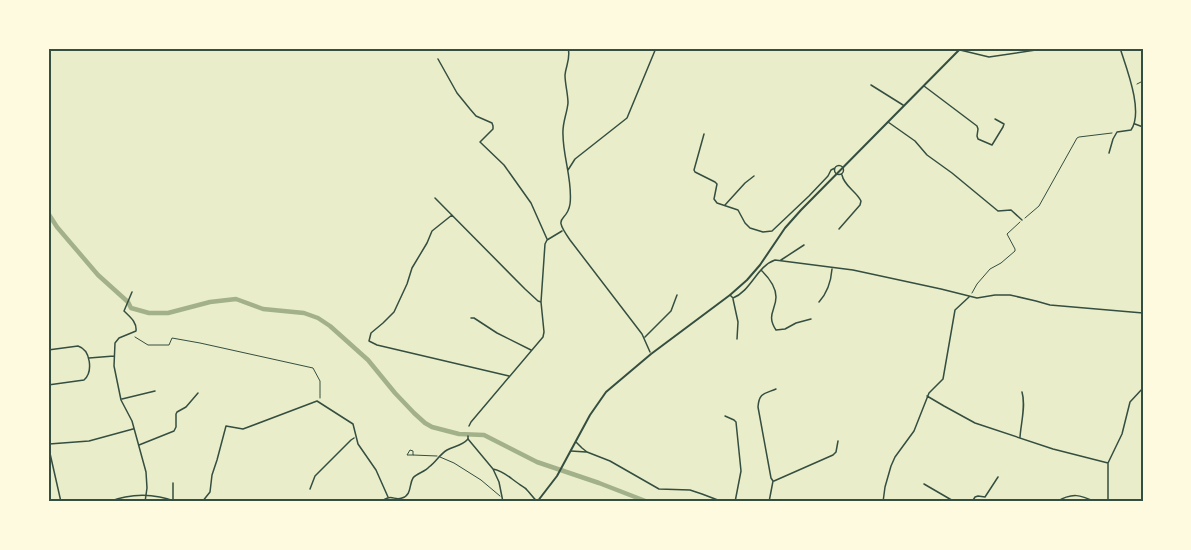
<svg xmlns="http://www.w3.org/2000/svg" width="1191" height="550" font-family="Manrope,sans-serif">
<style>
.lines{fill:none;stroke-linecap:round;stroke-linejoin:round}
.river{stroke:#a3b18a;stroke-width:4.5}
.path{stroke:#344e41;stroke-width:1}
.service{stroke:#344e41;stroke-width:1}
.minor{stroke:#344e41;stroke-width:1.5}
.tertiary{stroke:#344e41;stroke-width:1.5}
.primary{stroke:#344e41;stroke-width:2}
.neatline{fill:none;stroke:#344e41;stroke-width:2}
</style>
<rect width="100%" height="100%" fill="#e9edc9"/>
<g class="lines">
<path class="river" d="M48 213 57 227 98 275 128 302 131 308 149 313H168L210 302 236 299 263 309 304 313 318 318 330 326 368 360 395 393 414 413 425 423 432 427 459 434 484 435 537 462 599 483 648 502"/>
<path class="path" d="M1137 84 1143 81
M1025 218 1039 206 1077 138 1079 137 1112 133
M972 293 977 284 990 269 1001 263 1015 251V249L1007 234 1020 222
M135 337 148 345H169L172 338 200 343 313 368 320 381V398"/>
<path class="service" d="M413 455H407L410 450 413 451V455L437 456
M440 457 454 463 481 480 500 496"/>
<path class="minor" d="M568 48C571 58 566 65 565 75 565 84 568 94 568 103 567 114 562 123 563 135 563 157 573 182 570 204 567 224 551 213 570 240L642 334 650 352
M1138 48 1143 50
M960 50 989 57 1049 48
M438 59 457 93 470 109 476 116 492 123 493 126V129L480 142 504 165 531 203 547 239
M871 85 903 105
M924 86 977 126 978 129 977 136 978 139 992 145 1003 127 1004 124 995 119
M888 122 915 141 927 155 952 173 998 211 1011 210 1022 220
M1135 124 1143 127
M704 134 694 170 695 172 715 182 717 184 714 199 717 203 738 210 745 223 750 228 763 232 772 231 809 196 828 176 831 170 835 168
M1109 153 1113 139 1117 132 1131 130C1144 112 1126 67 1120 48
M834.5 170a4.5 4.5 0 1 1 9 0a4.5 4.5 0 1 1-9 0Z
M568 170 575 159 627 118 656 48
M435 198 525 289 538 301 541 302
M725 205 745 183 754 176
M452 215 432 231 427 243 412 268 407 284 394 312 383 323 371 333 369 341 377 345 509 376
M839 229 860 205 861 201C856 191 844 186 842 175
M781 260 804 245
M762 271C768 277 776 287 776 297 776 310 766 315 776 330L785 329 796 323 811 319
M132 292 124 311C130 317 137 322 136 331L119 338 115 343 114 366 121 400 132 421 146 472 147 488 145 502
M730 295 733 298C751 291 757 266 775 260L853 270 941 289 977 298 995 295H1010L1036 301 1050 305 1143 313
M733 299 738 322 737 339
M819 302C828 292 831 282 832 269
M471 318H474L497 333 531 350
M645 337 671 311 677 295
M48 350 78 346C91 350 93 372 84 380L48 385
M89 358 114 356
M927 396 944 406 975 423 1053 449 1108 463
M122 399 155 391
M725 416 734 420 736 422 741 471 735 502
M469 426 471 422 543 337 544 332 541 302 545 244 547 240 562 231
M468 436V439L493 469C504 471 510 478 519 484 521 486 525 487 527 490 531 494 532 497 537 501
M1020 437C1021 423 1026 405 1022 392
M48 443 50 445 49 449 61 502
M49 444 89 441 133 429
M139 445 174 431 176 427V414L177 412 186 407 198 393
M493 469 499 482 503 502
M774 481 833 455 836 452 838 441
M924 484 955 502
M310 489 315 476 351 440 354 438
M173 499V483
M108 502C131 493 154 493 177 502
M202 502 210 492 212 475 217 460 226 426 243 429 317 401 353 424 358 444 376 470 388 497
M769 502 773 481 771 478 758 407C759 393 764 394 776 389
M883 502 885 487 891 466 895 457 914 431 929 393 943 379 955 310 969 297
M972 502 975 497 978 496 985 497 998 477
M1108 502V463L1122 434 1130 402 1143 388"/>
<path class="tertiary" d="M576 442 582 448 587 452 610 461 659 489 690 490 702 494 723 502
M571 451 586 452
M380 502C393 493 393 501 402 498 412 495 409 484 413 478 417 473 425 472 429 467 436 462 439 455 447 450 454 446 462 446 468 439
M1056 502C1073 492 1080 495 1096 502
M1142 502H1143"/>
<path class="primary" d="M537 502 557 476 590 415 606 392 651 354 730 295 747 280 760 265 785 228 801 210 961 48"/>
</g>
<rect width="1191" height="550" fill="none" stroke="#fefae0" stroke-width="99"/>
<rect x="50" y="50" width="1092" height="450" class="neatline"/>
</svg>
